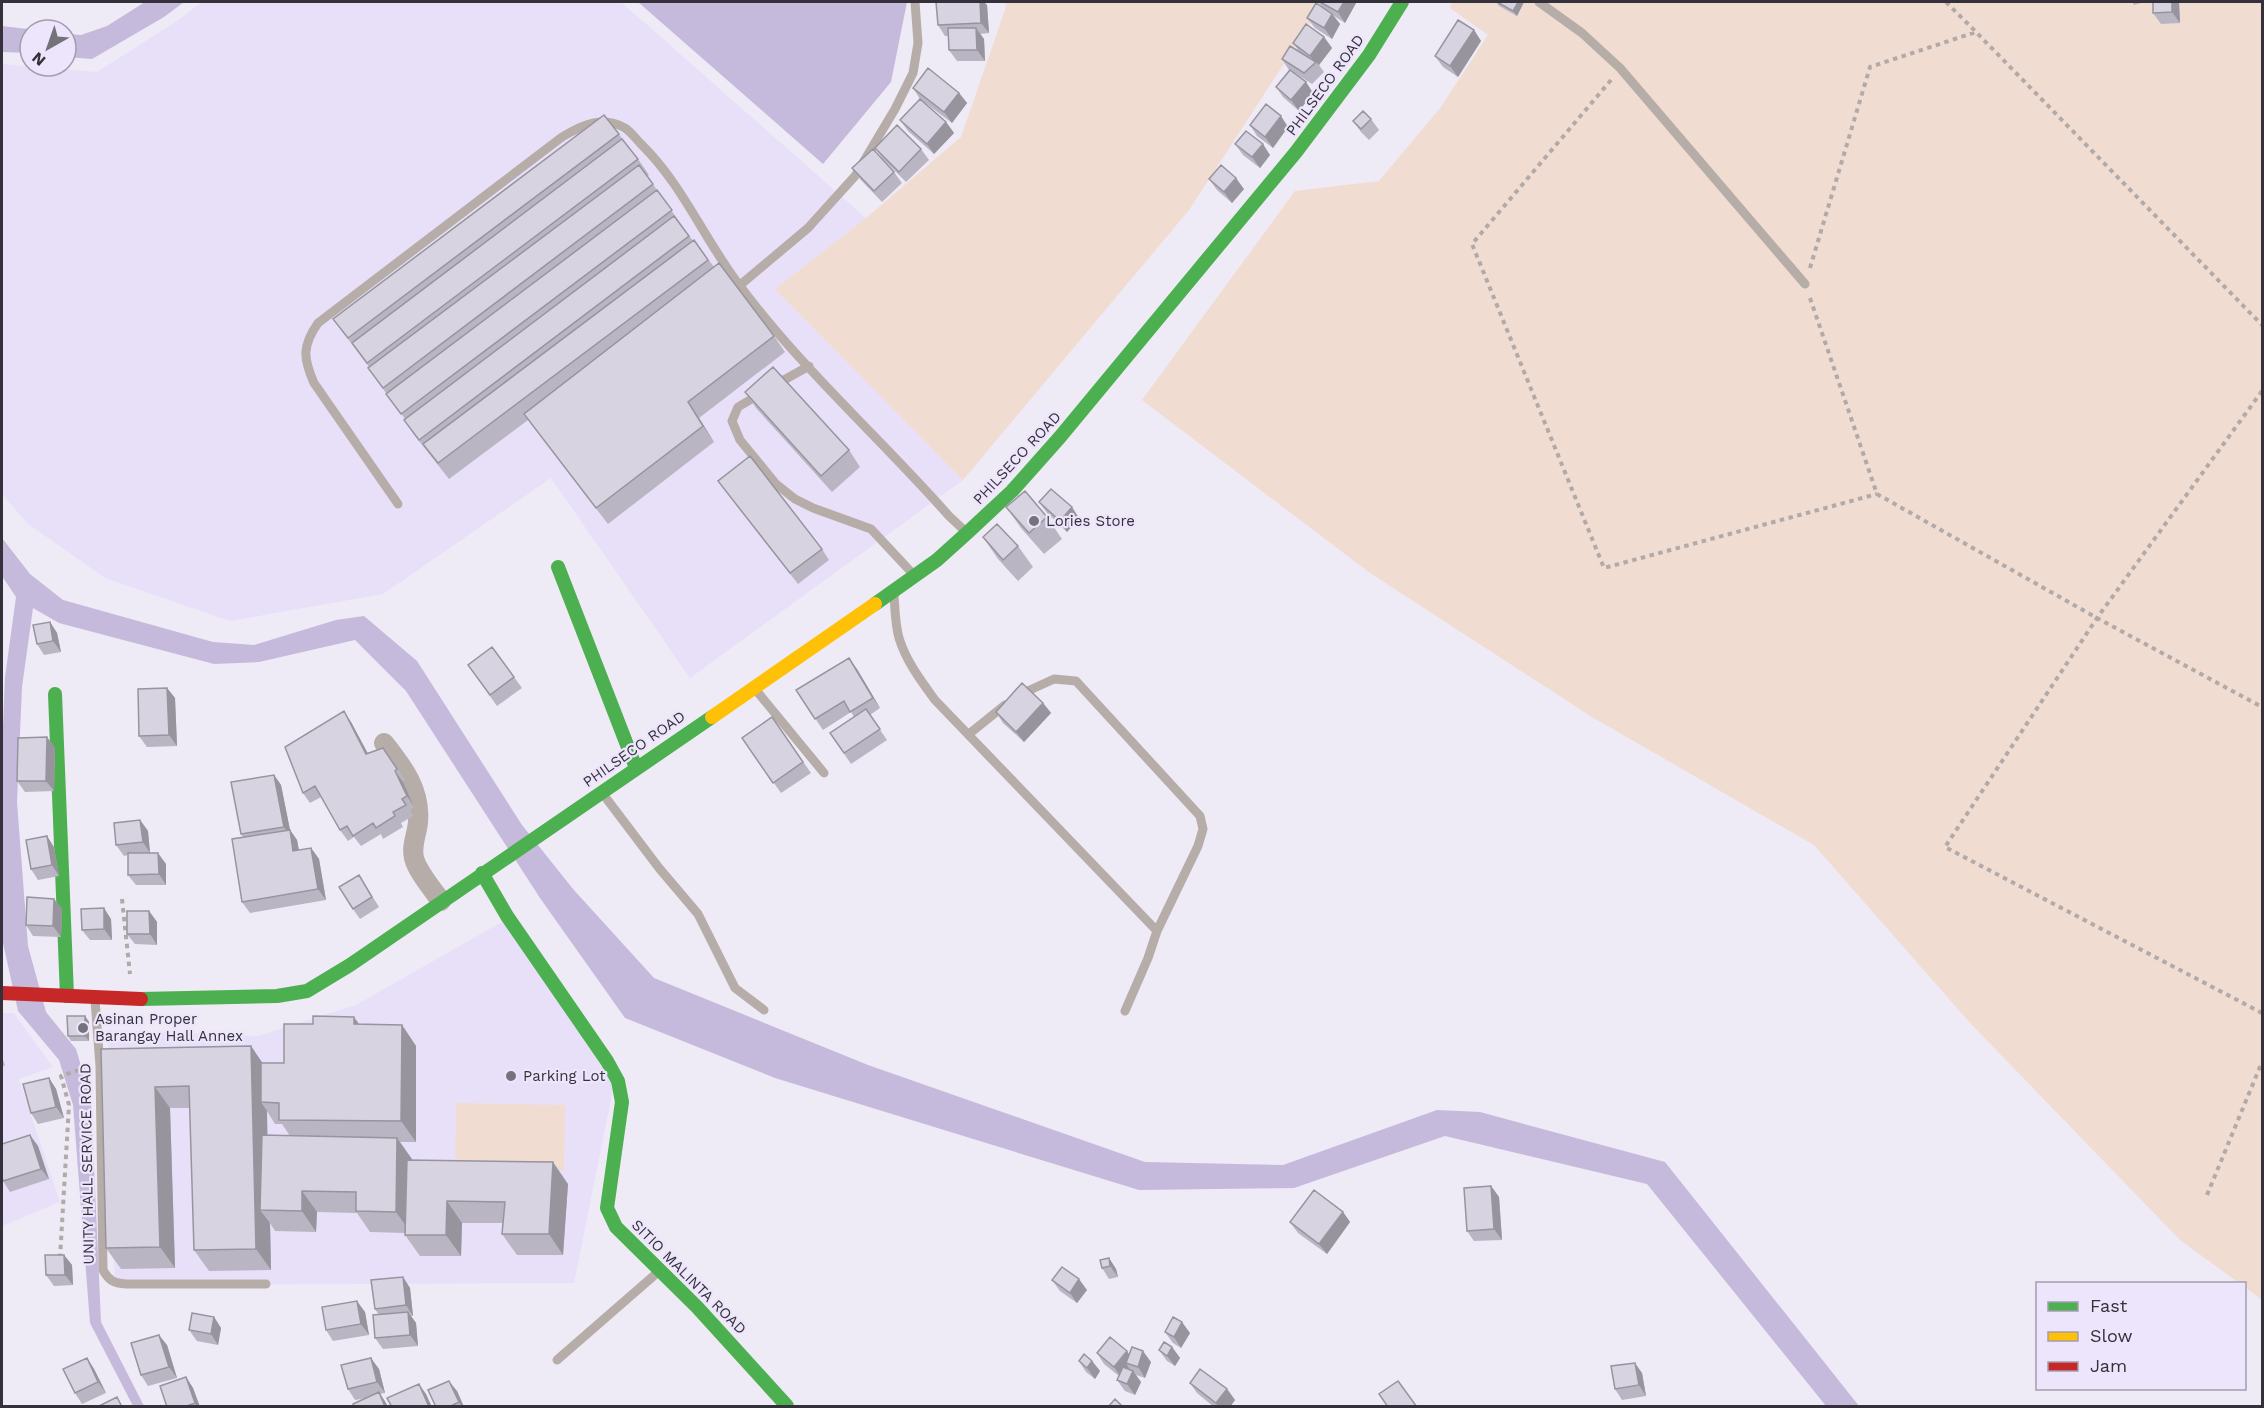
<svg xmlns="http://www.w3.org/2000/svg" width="2264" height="1408" font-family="'Work Sans',sans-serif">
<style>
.built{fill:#e8e0f8}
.green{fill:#f1dcd1}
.water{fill:#c6badc}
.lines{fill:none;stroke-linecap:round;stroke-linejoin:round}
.path{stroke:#b2aaa9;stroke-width:4;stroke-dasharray:4.5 4.5;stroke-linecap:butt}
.lane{stroke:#b6ada9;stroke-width:9}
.street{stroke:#b6ada9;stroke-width:20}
.fast{stroke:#4caf50;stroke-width:14}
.slow{stroke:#ffc107;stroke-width:14}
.jam{stroke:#c62828;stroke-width:14}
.wall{fill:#bab5c2;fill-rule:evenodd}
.shaded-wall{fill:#97949e}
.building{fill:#d8d3e1;stroke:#97949e;stroke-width:1.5}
.poi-dot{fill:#76727c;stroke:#ede5fb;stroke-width:2}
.labels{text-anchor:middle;stroke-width:4.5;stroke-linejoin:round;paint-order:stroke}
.street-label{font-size:15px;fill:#35313b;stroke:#ede5fb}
.poi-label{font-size:15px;fill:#35313b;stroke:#ede5fb;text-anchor:start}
</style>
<rect width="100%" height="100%" fill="#eeeaf6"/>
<path class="built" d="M202 2H621L866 218 775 289 963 480 690 678 551 478 383 594 230 621 105 578 27 523 2 494V64L97 72 174 23Z
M512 916 614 1084 574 1283 115 1285 108 1030 258 1036 356 1005Z
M2 1013H14L53 1067 19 1079 60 1202 2 1226Z"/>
<path class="green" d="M1005 2H1324L1189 210 963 480 775 289 866 218 961 137 1006 7Z
M1452 2H2262V1300L2245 1287 2244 1284 2239 1283 2180 1240 1971 1024 1814 845 1592 717 1370 573 1142 400 1295 191 1379 181 1441 107 1488 35 1450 8Z
M456 1103 565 1105 564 1171 455 1170Z"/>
<path class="water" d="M145 2H184L164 17 92 59 66 57V34L81 35 107 26Z
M638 2H907L891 82 823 164Z
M2 26 36 30H30V53L2 52Z
M2 538 30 574 63 600 213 642 254 645 336 620 364 616 417 661 522 825 573 889 654 978 868 1065 1145 1162 1283 1165 1437 1110 1480 1112 1665 1162 1859 1406H1826L1647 1184 1445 1136 1294 1188 1139 1190 775 1078 625 1018 540 898 406 691 355 640 259 662 214 664 59 623 33 608 22 687 17 802 28 946 46 1012 76 1049 91 1099 101 1322 144 1406H133L90 1323 73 1105 59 1060 18 1011 3 943 2 750 5 677 16 597 2 576Z"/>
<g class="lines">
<path class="path" d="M1946 2 1976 32
M1611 80 1472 244 1604 568 1877 494
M1810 268 1870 67 1976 32 2262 325
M1810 298 1877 494 2097 618 2262 707
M2262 391 2097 618 1945 847 2262 1013
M122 899 130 974
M2207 1195 2262 1062
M60 1258 69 1105 61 1076 85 1068"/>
<path class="lane" d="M1539 2 1582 33 1620 68 1805 284
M739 286 808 228 855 176 895 109 913 73 918 43 915 2
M775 385 809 366
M760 394 738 407 732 421 740 440 776 484 795 499 813 508 871 529 913 574
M398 504 314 383C303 358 302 346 318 323L562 137C582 125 603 115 625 128 631 132 636 139 641 144 683 185 705 241 740 286 802 369 881 439 949 516L965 531
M894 595C895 608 895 624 899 638 906 661 921 681 935 700L1157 931 1148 958 1125 1011
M755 689 824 773
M1019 695 1054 679 1076 681 1200 816 1203 829 1198 846 1157 931
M969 734 1005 705
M603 794 659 868 698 914 735 988 764 1010
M95 1000 100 1066 103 1270C109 1281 114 1283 126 1284H266
M557 1360 658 1272"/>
<path class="street" d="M384 743C403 767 421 790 418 822 417 835 411 845 414 858 417 871 433 890 441 901"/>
<path class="fast" d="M558 567 636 768
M875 604 937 560 967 533 1012 491 1060 437 1296 152 1369 55 1402 2
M55 694 67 996
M482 873 507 916 607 1061 618 1081 622 1102 607 1208 616 1227 697 1307 787 1406
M141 999 277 996 307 991 350 965 712 717"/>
<path class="slow" d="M712 717 875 604"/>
<path class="jam" d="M2 993 141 999"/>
</g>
<path class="wall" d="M936 2H984L987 5 989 33 980 34 984 39 985 61H957L949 50V36H945L938 25Z
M1318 2H1355L1356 3 1345 23 1334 16 1340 24 1332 39 1315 28 1307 18 1323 8Z
M1496 2H1524L1517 16 1499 6Z
M2132 2H2144L2134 5Z
M2153 2H2179L2180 23 2161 24 2153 13Z
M1474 30 1481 41 1458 77 1443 67 1435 56Z
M1324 37 1332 48 1319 65 1324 72 1312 84 1295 73 1306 82 1313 93 1299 111 1283 97 1276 87 1289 70 1282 59 1298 50 1293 43Z
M913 88 959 93 967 103 952 123 920 99Z
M604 115 638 159 649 175 647 176 693 241 694 240 714 267 774 336 785 352 699 418 714 442 608 524 528 420 449 479 415 436 404 420 405 419 368 368 369 367 333 319Z
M1371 119 1379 130 1369 140 1361 132 1353 121Z
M900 120 946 122 954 133 934 154 908 131Z
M1250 125 1288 127 1273 148 1257 136Z
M1235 144 1270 155 1260 168 1243 155Z
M875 148 921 149 929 160 906 182 883 159Z
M852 168 894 172 902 183 882 202 860 179Z
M1209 179 1244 189 1232 203 1217 190Z
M745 392 849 450 860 467 832 492 756 408Z
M718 481 822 549 829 560 798 584Z
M1039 502 1079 518 1067 532 1047 513Z
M1006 507 1047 517 1062 539 1044 554 1021 528Z
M983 537 1018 546 1033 567 1018 581 998 559Z
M50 622 57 633 61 652 44 655 37 644Z
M468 665 514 677 522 688 497 706Z
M857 669 880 708 870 715 887 740 851 764 830 733 854 717 851 712 823 730 796 690Z
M167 688 175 698 177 746 147 747 139 736Z
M1043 703 1051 713 1024 742 1003 723 996 712Z
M772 717 811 773 781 793 742 738Z
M351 722 368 754 383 748 405 780 403 782 414 807 410 810 413 816 401 823 403 827 383 839 381 834 361 846 354 837 348 841 340 830 321 797 310 803 303 793Z
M47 737 55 748 54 791 25 792 17 781Z
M274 775 281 785 290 830 297 840 299 850 311 848 319 859 326 900 250 913 242 902 243 837 241 834Z
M140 820 148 831 150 853 166 864V885H136L128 875V855L124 856 116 845Z
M54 847 59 876 38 880 31 869Z
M366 886 379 907 360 919 353 909Z
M54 899 62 909 61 937 33 936 26 925Z
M149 911 157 922V945L135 944 127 934Z
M111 919 112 940H90L82 930Z
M85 1016 89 1022V1041H71L68 1036Z
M360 1024 402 1025 416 1046V1142H400L412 1160 568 1184 563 1255H517L502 1234 503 1223H462L461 1256H420L405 1235V1233L370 1232 357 1213 317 1212 316 1232 275 1231 270 1223 271 1270 209 1271 194 1250 190 1108H170L175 1268 121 1269 106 1248 101 1049 251 1046 262 1063H284ZM267 1111 275 1124H282L290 1136 267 1135Z
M2 1058 5 1065 2 1067Z
M49 1078 56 1089 64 1118 38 1124 31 1113Z
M38 1146 49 1179 10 1192 3 1181Z
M1491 1186 1499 1197 1502 1240 1474 1241 1467 1231Z
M1343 1212 1350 1222 1327 1254 1298 1233 1290 1222Z
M64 1255 72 1265 73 1285 54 1286 46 1275Z
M1109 1258 1116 1269 1118 1277 1109 1279 1102 1268Z
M403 1277 410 1288 413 1316H411L416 1323 418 1346 383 1349 375 1338 379 1315 375 1309Z
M1052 1280 1087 1290 1077 1303 1060 1291Z
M365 1312 369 1335 333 1341 326 1330Z
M214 1317 221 1328 218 1345 197 1341 189 1330Z
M1165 1332 1190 1333 1181 1348 1173 1343Z
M167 1345 177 1378 148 1386 141 1375Z
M1172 1347 1180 1358 1175 1366 1167 1361 1159 1350Z
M1097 1353 1129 1355 1151 1362 1145 1378 1136 1375 1141 1382 1135 1395 1125 1391 1117 1380 1119 1376 1104 1364Z
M87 1358 94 1369 106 1393 82 1404 75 1393Z
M1079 1361H1092L1100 1371 1095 1379 1086 1372Z
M379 1369 385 1393 380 1394 386 1403 366 1398 355 1400 348 1389Z
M1642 1373 1646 1396 1622 1400 1615 1389Z
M186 1377 193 1388 200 1407H167Z
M1190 1383 1227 1389 1235 1400 1230 1407H1214L1197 1393Z
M457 1391 464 1407H436Z"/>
<path class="shaded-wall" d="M980 2H984L987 5 989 33 981 23Z
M1344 2H1355L1356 3 1345 23 1338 12Z
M1518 2H1524L1517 16 1513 11Z
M2172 2H2179L2180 23 2172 12Z
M1332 14 1340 24 1332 39 1324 28Z
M976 28 984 39 985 61 977 50Z
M1474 30 1481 41 1458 77 1450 66Z
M1324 37 1332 48 1319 65 1316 62 1315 63 1310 56Z
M1306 82 1313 93 1299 111 1291 100Z
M959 93 967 103 952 123 944 112Z
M1281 116 1288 127 1273 148 1265 137Z
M946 122 954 133 934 154 927 144Z
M1263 144 1270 155 1260 168 1252 157Z
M1236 178 1244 189 1232 203 1224 192Z
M688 402 699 418 714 442 703 426Z
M1072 507 1079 518 1067 532 1060 521Z
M50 622 57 633 61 652 53 641Z
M849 658 857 669 880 708 873 698Z
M167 688 175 698 177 746 169 735Z
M1043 703 1051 713 1024 742 1016 732Z
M344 711 351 722 374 765 366 754Z
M47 737 55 748 54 791 46 781Z
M395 771 403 782 414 807 407 796Z
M274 775 281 785 290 830 297 840 301 862 293 851 291 838 284 827Z
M140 820 148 831 150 853 143 842Z
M47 836 54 847 59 876 52 865Z
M311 848 319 859 326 900 318 889Z
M158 853 166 864V885L159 874Z
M54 899 62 909 61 937 53 926Z
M104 908 111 919 112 940 104 929Z
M149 911 157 922V945L150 934Z
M85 1016 89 1022V1041L85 1036Z
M354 1017 369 1038 354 1024Z
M402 1025 416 1046V1142L401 1121Z
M251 1046 266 1068 261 1102 267 1111 269 1210H260L270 1223 271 1270 256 1249Z
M49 1078 56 1089 64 1118 56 1107Z
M155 1087 170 1108 175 1268 160 1247Z
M30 1135 38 1146 49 1179 41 1169Z
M397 1138 412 1159 411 1233 396 1212Z
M553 1162 568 1184 563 1255 549 1234Z
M1491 1186 1499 1197 1502 1240 1494 1229Z
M302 1191 317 1212 316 1232 302 1211Z
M447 1201 462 1223 461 1256 446 1235Z
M1343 1212 1350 1222 1327 1254 1319 1244Z
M64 1255 72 1265 73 1285 65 1275Z
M1109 1258 1116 1269 1118 1277 1110 1266Z
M403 1277 410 1288 413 1316 406 1305Z
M1079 1279 1087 1290 1077 1303 1070 1293Z
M357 1301 365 1312 369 1335 361 1324Z
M408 1312 416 1323 418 1346 410 1335Z
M214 1317 221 1328 218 1345 211 1334Z
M1182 1322 1190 1333 1181 1348 1174 1337Z
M159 1335 167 1345 177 1378 169 1367Z
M1172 1347 1180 1358 1175 1366 1167 1356Z
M1127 1351 1134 1362 1126 1363 1129 1368 1121 1377 1114 1367Z
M1143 1351 1151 1362 1145 1378 1138 1367Z
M87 1358 94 1369 106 1393 98 1382Z
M371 1358 379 1369 385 1393 377 1382Z
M1092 1361 1100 1371 1095 1379 1087 1368Z
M1635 1363 1642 1373 1646 1396 1639 1385Z
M1133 1371 1141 1382 1135 1395 1127 1384Z
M186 1377 193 1388 200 1407H197L195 1403Z
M449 1381 457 1391 464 1407H462L459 1402Z
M419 1384 426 1394 432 1407H429Z
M1227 1389 1235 1400 1230 1407H1218L1216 1403Z
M379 1392 386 1403 388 1407H385Z"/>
<path class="building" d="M936 2H980L981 23 938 25Z
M1320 2H1344L1338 12Z
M1497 2H1518L1513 11Z
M2153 2H2172V12L2153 13Z
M1316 3 1332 14 1324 28 1307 18Z
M1458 20 1474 30 1450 66 1435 56Z
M1306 24 1324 37 1310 56 1293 43Z
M948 28H976L977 50H949Z
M1290 46 1316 62 1304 73 1282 59Z
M928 68 959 93 944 112 913 88Z
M1290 70 1306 82 1291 100 1276 87Z
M920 99 946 122 927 144 900 120Z
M1266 104 1281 116 1265 137 1250 125Z
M1363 111 1371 119 1361 129 1353 121Z
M604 115 619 134 348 338 333 319Z
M897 125 921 149 899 172 875 148Z
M1246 131 1263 144 1252 157 1235 144Z
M622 139 638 159 367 363 352 343Z
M873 149 894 172 874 191 852 168Z
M639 165 653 184 383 388 368 368Z
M1221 165 1236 178 1224 192 1209 179Z
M657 190 672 210 401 414 386 394Z
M674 216 689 236 419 440 404 420Z
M694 240 708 260 438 463 423 444Z
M719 263 774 336 688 402 703 426 596 508 524 414Z
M773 367 849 450 821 476 745 392Z
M750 456 822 549 790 573 718 481Z
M1051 489 1072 507 1060 521 1039 502Z
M1025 491 1047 517 1029 533 1006 507Z
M997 524 1018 546 1003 560 983 537Z
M50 622 53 641 37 644 33 625Z
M492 647 514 677 490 695 468 665Z
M849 658 873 698 850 712 844 701 815 719 796 690Z
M1022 683 1043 703 1016 732 996 712Z
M167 688 169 735 139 736 138 689Z
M866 709 880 729 844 753 830 733Z
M344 711 366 754 383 748 397 769 395 771 407 796 402 799 406 805 393 812 395 816 376 828 373 823 353 836 347 826 340 830 315 786 303 793 285 747Z
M772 717 803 762 773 783 742 738Z
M47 737 46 781H17L18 738Z
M274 775 284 827 241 834 231 782Z
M140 820 143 842 116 845 114 823Z
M290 830 293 851 311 848 318 889 242 902 232 839Z
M47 836 52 865 31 869 26 840Z
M128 853H158L159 874 128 875Z
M359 875 372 897 353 909 339 887Z
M27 897 54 899 53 926 26 925Z
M104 908V929L82 930 81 909Z
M127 911H149L150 934H127Z
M67 1016H85V1036H68Z
M313 1016 354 1017V1024L402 1025 401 1121 279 1120V1103L261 1102V1063H284V1024H313Z
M251 1046 256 1249 194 1250 189 1086 155 1087 160 1247 106 1248 101 1049Z
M49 1078 56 1107 31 1113 23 1084Z
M30 1135 41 1169 3 1181 2 1177V1144Z
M262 1135 397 1138 396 1212 356 1211V1192L302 1191V1211L260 1210Z
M407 1160 553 1162 549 1234H502L505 1202 447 1201 446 1235H405Z
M1491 1186 1494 1229 1467 1231 1464 1188Z
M1314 1190 1343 1212 1319 1244 1290 1222Z
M45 1255H64L65 1275H46Z
M1109 1258 1110 1266 1102 1268 1100 1260Z
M1062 1267 1079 1279 1070 1293 1052 1280Z
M403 1277 406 1305 375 1309 371 1280Z
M357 1301 361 1324 326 1330 322 1307Z
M408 1312 410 1335 375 1338 373 1315Z
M192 1313 214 1317 211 1334 189 1330Z
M1173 1317 1182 1322 1174 1337 1165 1332Z
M159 1335 169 1367 141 1375 131 1343Z
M1110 1337 1127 1351 1114 1367 1097 1353Z
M1164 1342 1172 1347 1167 1356 1159 1350Z
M1132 1347 1143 1351 1138 1367 1126 1363Z
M1084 1354 1092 1361 1087 1368 1079 1361Z
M87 1358 98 1382 75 1393 63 1369Z
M371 1358 377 1382 348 1389 341 1365Z
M1635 1363 1639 1385 1615 1389 1611 1366Z
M1123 1367 1133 1371 1127 1384 1117 1380Z
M1200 1369 1227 1389 1216 1403 1190 1383Z
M186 1377 195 1403 184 1407H167L160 1386Z
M449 1381 459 1402 449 1407H436L428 1390Z
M1398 1381 1417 1407H1388L1379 1394Z
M419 1384 429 1407H392L387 1398Z
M379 1392 385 1407H354L353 1404Z
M117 1397 122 1407H97Z
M1115 1399 1122 1406 1121 1407H1108Z"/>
<g class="poi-dot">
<circle cx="1034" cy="521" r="6"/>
<circle cx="83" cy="1028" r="6"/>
<circle cx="511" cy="1076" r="6"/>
</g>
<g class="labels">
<g class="street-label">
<text transform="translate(1325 85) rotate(-54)" y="5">PHILSECO ROAD</text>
<text transform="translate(1017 458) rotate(-47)" y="5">PHILSECO ROAD</text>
<text transform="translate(634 749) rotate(-35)" y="5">PHILSECO ROAD</text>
<text transform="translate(87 1164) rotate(-91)" y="5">UNITY HALL SERVICE ROAD</text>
<text transform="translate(689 1277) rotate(45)" y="5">SITIO MALINTA ROAD</text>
</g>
<g class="poi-label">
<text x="1046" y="526">Lories Store</text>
<text x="95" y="1024">Asinan Proper<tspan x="95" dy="17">Barangay Hall Annex</tspan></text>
<text x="523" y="1081">Parking Lot</text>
</g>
</g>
<rect width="2264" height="1408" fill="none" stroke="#35313b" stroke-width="6"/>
<rect x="2036" y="1282" width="210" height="108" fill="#ede5fb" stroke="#a39dae" stroke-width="1.5"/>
<rect x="2048" y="1302" width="30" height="9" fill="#4caf50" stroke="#a39dae" stroke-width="1.5"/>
<text x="2090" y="1312" font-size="18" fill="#35313b">Fast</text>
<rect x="2048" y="1332" width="30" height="9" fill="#ffc107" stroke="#a39dae" stroke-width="1.5"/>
<text x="2090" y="1342" font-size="18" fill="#35313b">Slow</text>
<rect x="2048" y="1362" width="30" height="9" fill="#c62828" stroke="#a39dae" stroke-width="1.5"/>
<text x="2090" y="1372" font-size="18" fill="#35313b">Jam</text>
<g transform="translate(48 48) rotate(220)"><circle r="28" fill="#ede5fb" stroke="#a39dae" stroke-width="1.5"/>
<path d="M0-4.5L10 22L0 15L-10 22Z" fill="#76727c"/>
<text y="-9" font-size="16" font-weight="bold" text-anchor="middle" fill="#35313b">N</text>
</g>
</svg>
